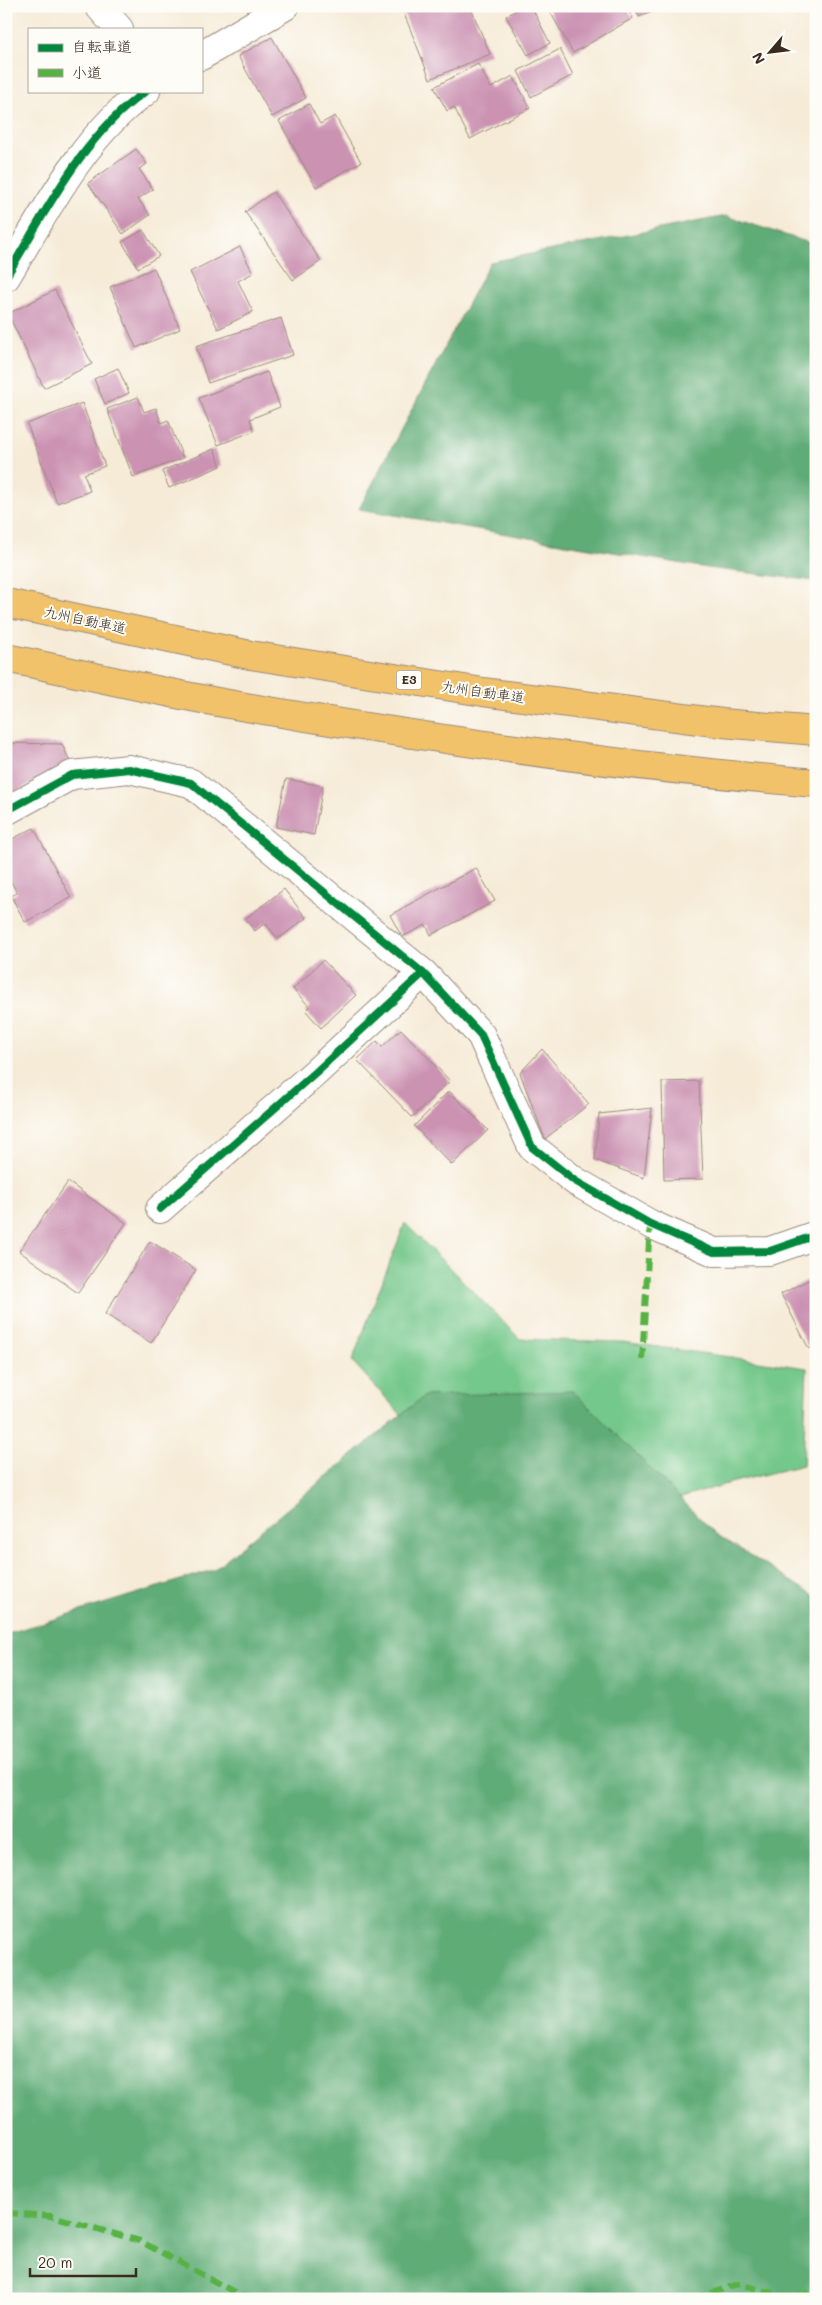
<svg xmlns="http://www.w3.org/2000/svg" width="822" height="2305" font-family="Mali,'Klee One',sans-serif">
<style>
.green{fill:#74c88b;stroke:#587954}
.forest{fill:#5fac77;stroke:#4d6b4a}
.building{fill:#cb92b2}
.lines{fill:none;stroke-linecap:round;stroke-linejoin:round}
.minor-casing{stroke:#988a7a;stroke-width:30}
.highway-casing{stroke:#988a7a;stroke-width:30}
.minor{stroke:#fff;stroke-width:28}
.highway{stroke:#f2c26a;stroke-width:28}
.quiet{stroke:#57b245;stroke-width:6;stroke-dasharray:12 6;stroke-linecap:butt}
.cycleway-casing{stroke:#fdfcf7;stroke-width:11}
.cycleway{stroke:#00873e;stroke-width:8}
.labels{text-anchor:middle;stroke-width:4;stroke-linejoin:round;paint-order:stroke}
.shield{fill:#fdfcf7;stroke:#75695f;stroke-width:1}
.shield-label{font-size:12px;font-weight:bold;fill:#3b2a1e}
.street-label{font-size:14px;fill:#3b2a1e;stroke:#fdfcf7}
</style>
<rect width="100%" height="100%" fill="#fdfcf7"/>
<filter id="ink" filterUnits="userSpaceOnUse"><feTurbulence type="fractalNoise" baseFrequency=".02" numOctaves="2"/><feDisplacementMap in="SourceGraphic" scale="10" xChannelSelector="R" yChannelSelector="G"/><feConvolveMatrix kernelMatrix="1 2 1 2 8 2 1 2 1" color-interpolation-filters="sRGB"/></filter>
<filter id="wash" filterUnits="userSpaceOnUse"><feTurbulence type="fractalNoise" baseFrequency=".0096" numOctaves="4" result="noise"/><feDisplacementMap in="SourceGraphic" scale="20" xChannelSelector="R" yChannelSelector="G"/><feGaussianBlur stdDeviation="1.12" result="paint"/><feColorMatrix in="noise" values="0 0 0 0 0 0 0 0 0 0 0 0 0 0 0 0 0 1.4 0 .05"/><feComposite in="paint" operator="in"/></filter>
<g filter="url(#wash)">
<rect width="100%" height="100%" fill="#f6ebd7"/>
<path class="green" d="M405 1223 520 1339 623 1342 807 1368 803 1465 726 1484 601 1523 492 1514 352 1361Z"/>
<path class="forest" d="M726 216 816 245V581L707 568 359 509 490 262Z
M573 1391 716 1534 816 1597V2299H6V1634L213 1570 424 1396Z"/>
<g id="blocks">
<path class="building" d="M401 6H470L490 54 430 79Z
M524 6H531L550 43 528 55 506 16Z
M547 6H626L633 18 573 53Z
M634 6H662L639 17Z
M272 37 306 98 272 117 238 56Z
M560 49 573 75 531 97 518 71Z
M478 64 491 88 513 76 530 108 470 139 454 107 447 111 434 87Z
M309 104 320 124 335 116 361 162 316 187 279 121Z
M136 149 147 164 139 169 153 189 138 199 150 215 123 234 88 183Z
M273 192 321 261 293 280 245 212Z
M143 230 159 256 138 268 122 242Z
M240 247 253 273 238 281 253 312 218 329 190 272Z
M154 268 180 329 136 348 110 287Z
M55 290 92 364 44 388 8 314Z
M281 318 293 355 208 383 196 346Z
M118 368 129 393 105 404 94 379Z
M267 372 280 407 250 419 254 431 218 445 199 398Z
M138 397 144 412 156 408 161 423 168 420 183 458 133 477 107 409Z
M82 403 105 466 84 474 90 491 57 503 27 424Z
M214 449 221 466 169 488 162 471Z
M6 743 62 744 70 762 6 797Z
M286 779 323 786 314 835 276 827Z
M34 828 71 898 25 922 11 896 17 893 6 872V842Z
M476 868 495 901 431 935 426 925 402 937 390 915Z
M284 889 306 918 278 939 265 923 255 931 245 919Z
M323 960 356 995 321 1028 306 1011 310 1007 293 989Z
M401 1029 450 1081 412 1117 357 1060 377 1041 382 1047Z
M542 1049 589 1104 545 1139 520 1073Z
M699 1081 703 1179 664 1180 662 1082Z
M449 1091 488 1130 452 1165 414 1126Z
M652 1108 644 1178 595 1160 599 1114Z
M68 1182 126 1223 78 1293 19 1251Z
M150 1241 196 1270 151 1343 105 1314Z
M816 1276V1345L809 1349 781 1294Z"/>
</g>
</g>
<g filter="url(#ink)">
<use href="#blocks" fill-opacity="0" stroke="#988a7a" stroke-width="1"/>
<g class="lines">
<defs>
<path id="minor" d="M99 6 119 29
M201 56 285 6
M6 277C45 213 83 135 146 91
M6 811 72 775 129 769 191 783 423 973 481 1035 532 1147 575 1181 650 1224 714 1252 770 1251 816 1235
M160 1209 316 1072 423 973"/>
<path id="highway" d="M6 603 250 655 483 692 722 723 816 731
M6 658C84 674 162 693 240 706 431 739 623 767 816 783"/>
</defs>
<use href="#minor" class="minor-casing"/>
<use href="#highway" class="highway-casing"/>
<use href="#minor" class="minor"/>
<use href="#highway" class="highway"/>
<path class="quiet" d="M642 1360 650 1224
M6 2213 52 2216 140 2241 247 2299
M694 2299 738 2284 790 2297 816 2291"/>
<defs>
<path id="cycleway" d="M6 277C45 213 83 135 146 91
M6 811 72 775 129 769 191 783 423 973 481 1035 532 1147 575 1181 650 1224 714 1252 770 1251 816 1235
M160 1209 316 1072 423 973"/>
</defs>
<use href="#cycleway" class="cycleway-casing"/>
<use href="#cycleway" class="cycleway"/>
</g>
</g>
<g class="labels">
<rect class="shield" x="396.5" y="670.5" width="25" height="19" rx="4"/>
<g class="shield-label">
<text x="409" y="684">E3</text>
</g>
<g class="street-label">
<text transform="translate(85 620) rotate(12)" y="5">九州自動車道</text>
<text transform="translate(483 692) rotate(8)" y="5">九州自動車道</text>
</g>
</g>
<rect width="822" height="2305" fill="none" stroke="#fdfcf7" stroke-width="25"/>
<rect x="28" y="28" width="175" height="65" fill="#fdfcf7" stroke="#afa8a0"/>
<rect x="38" y="44" width="25" height="8" fill="#00873e" stroke="#afa8a0"/>
<text x="72" y="52" font-size="15" fill="#3b2a1e">自転車道</text>
<rect x="38" y="69" width="25" height="8" fill="#57b245" stroke="#afa8a0"/>
<text x="72" y="78" font-size="15" fill="#3b2a1e">小道</text>
<g transform="translate(770 52) rotate(242)" stroke="#fdfcf7" stroke-width="4" paint-order="stroke">
<path d="M0-4L9 19L0 12L-9 19Z" fill="#3b2a1e"/>
<text y="-8" font-size="14" font-weight="bold" text-anchor="middle" fill="#3b2a1e">N</text>
</g>
<path d="M30 2268v8h106v-8" fill="none" stroke="#3b2a1e" stroke-width="2.5"/>
<text x="38" y="2268" font-size="15" fill="#3b2a1e" stroke="#fdfcf7" stroke-width="4" paint-order="stroke">20 m</text>
</svg>
